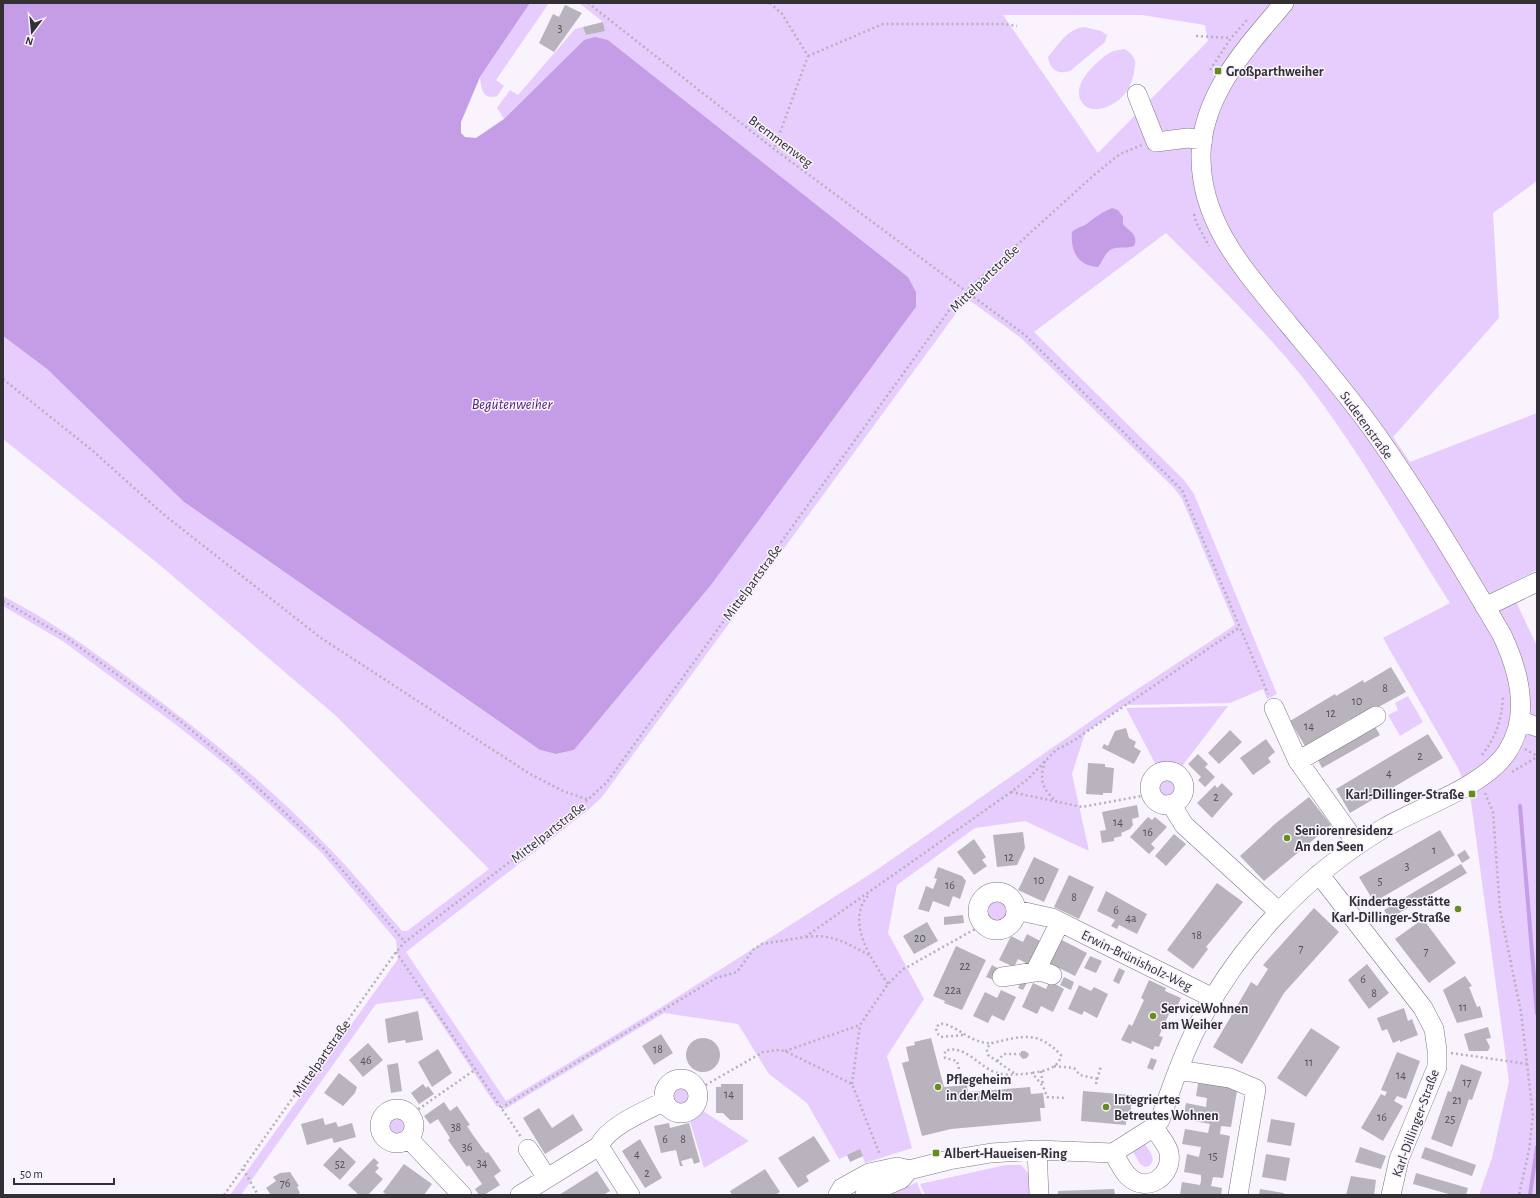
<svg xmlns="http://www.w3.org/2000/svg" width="1540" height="1198" font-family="'Alegreya Sans',sans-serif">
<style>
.green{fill:#e7cdfe;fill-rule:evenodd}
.water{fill:#c59de7}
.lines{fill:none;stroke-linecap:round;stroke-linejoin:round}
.stream{stroke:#c59de7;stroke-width:4}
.building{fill:#b8b3bd}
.minor-casing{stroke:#7d7882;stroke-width:20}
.path{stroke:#b5b1b9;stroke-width:2.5;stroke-dasharray:2 3;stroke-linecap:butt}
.minor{stroke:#fff;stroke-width:19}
.poi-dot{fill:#648d1d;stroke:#f8f3fd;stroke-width:1.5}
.labels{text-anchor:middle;stroke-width:3;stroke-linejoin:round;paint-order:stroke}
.number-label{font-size:12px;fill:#545156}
.poi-label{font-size:14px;font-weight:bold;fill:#323034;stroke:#f8f3fd;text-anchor:start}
.street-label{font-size:14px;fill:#323034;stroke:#f8f3fd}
.water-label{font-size:15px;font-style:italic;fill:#501b72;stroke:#f8f3fd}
</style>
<rect width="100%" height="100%" fill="#f8f3fd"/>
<path class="green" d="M530 3H549L496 80 504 86 497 96C483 100 481 89 480 77Z
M579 3H1537V181L1493 213 1499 318 1393 437 1410 462 1537 413V570L1508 585 1537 646V1195H1479L1492 1158 1509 1081 1471 801 1458 768 1383 638 1450 603C1401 526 1356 445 1300 374 1259 324 1212 279 1166 233L1034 332 1184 480 1194 494 1277 694 1267 699 1263 689 1230 703 1125 705 1085 733 1072 774 1089 851 1025 821 975 828 897 885 888 933 924 999 887 1056 912 1148 865 1163 860 1150 839 1159 807 1103 769 1074 738 1024 664 1013 505 1109 501 1104 497 1107 424 998 376 1004 241 1195H230L398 959 396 940 321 852 229 767 175 724 64 642 3 606V596C48 619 89 648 130 679 199 729 266 783 326 845 353 872 377 902 402 931H407L489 869 335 715 161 566 3 439V336L47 369 184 502 540 750 556 754 574 750 711 585 916 307V292L908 277 608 40H584L504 119 497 108 510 90 518 95 575 29 583 27 586 35 605 30 603 22ZM1003 15H1142L1205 25 1208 41 1098 153ZM969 300 1021 338 1174 488 1182 499 1235 625 1121 700 875 871 660 1008 506 1101 406 952 588 810 602 797 957 312Z
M1084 27 1101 31 1107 35 1105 42 1070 71C1058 75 1050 70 1048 57 1058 45 1067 29 1084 27Z
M1125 49C1129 52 1134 56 1135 61 1136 64 1134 69 1134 73 1132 82 1128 91 1122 97 1111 108 1088 117 1080 99 1074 82 1095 63 1108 54 1113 50 1119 50 1125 49Z
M1408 696 1423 722 1400 736 1388 715 1398 710 1395 703Z
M1228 706 1180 769 1169 765 1157 767 1126 708Z
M1150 788a17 17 0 1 1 34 0a17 17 0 1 1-34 0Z
M978 911a19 19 0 1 1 38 0a19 19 0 1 1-38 0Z
M665 1096a16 16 0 1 1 32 0a16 16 0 1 1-32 0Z
M700 1109 749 1141 704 1168 689 1118Z
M380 1126a17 17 0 1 1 34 0a17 17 0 1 1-34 0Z
M1152 1136 1154 1139 1145 1144C1150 1152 1157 1159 1149 1166L1145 1167 1140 1164 1133 1152Z
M1006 1165H1021L1030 1175 1031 1195H925L920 1184Z
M917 1182 922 1195H890Z"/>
<path class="water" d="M3 3H530L480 77 461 122V133L465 137 476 138 504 119 584 40 595 37 608 40 908 277 916 292V307L711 585 574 750 556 754 540 750 184 502 47 369 3 336Z
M1112 208 1118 210 1123 217V224C1129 232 1139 234 1134 246 1127 249 1118 246 1112 249 1105 252 1103 261 1098 267 1078 266 1070 251 1072 232 1077 227 1084 227 1089 222 1097 216 1103 212 1112 208Z"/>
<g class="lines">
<path class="stream" d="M1520 806 1537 1013
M1530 1195 1537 1147"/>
</g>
<path class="building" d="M565 5 582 13 554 52 539 43 553 14 559 17Z
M603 22 605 31 586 35 583 27Z
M1391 667 1406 692 1351 722 1350 719 1305 746 1290 721 1335 694 1336 696 1363 680 1364 683Z
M1374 725 1380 735 1322 768 1317 758Z
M1126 728 1129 738 1136 742 1134 747 1141 751 1134 764 1102 748 1104 744 1108 746 1115 731Z
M1230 730 1242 742 1219 764 1208 753Z
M1428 734 1443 758 1350 813 1336 789Z
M1266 739 1275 752 1268 758 1271 762 1253 775 1240 758Z
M1198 754 1208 764 1205 767 1215 777 1205 787 1198 780 1201 777 1188 764Z
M1088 763 1105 764V767L1114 768 1112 793H1103V795L1086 794Z
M1222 783 1233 794 1212 818 1197 803 1215 785 1217 788Z
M1309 797 1331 825 1264 881 1240 856 1276 823Z
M1137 805 1139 817 1132 819 1133 825 1130 829 1121 833 1122 836 1114 838V841L1102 843 1100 831 1106 830 1102 812Z
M1148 817 1152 820 1155 817 1167 827 1151 844 1155 848 1149 854 1130 837Z
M1440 830 1455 855 1374 902 1359 877Z
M1023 832 1025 848 1017 865 997 867 993 835Z
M1174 834 1186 844 1166 866 1155 856Z
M974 839 986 857 982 860 987 866 974 875 957 852Z
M1465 850 1470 858 1462 863 1457 855Z
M1034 857 1059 869 1044 902 1018 890Z
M1461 864 1467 873 1389 919 1384 910Z
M938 867 962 876 966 881 960 899 953 896 949 907 933 901 929 912 918 909 926 886 933 889 937 879 934 878Z
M1069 875 1094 887 1079 919 1054 907Z
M1217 883 1243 902 1206 947 1208 949 1193 969 1167 950Z
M1106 891 1147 914 1137 934 1119 925 1117 929 1111 926 1115 920 1097 911Z
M1314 908 1339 932 1284 993 1242 1064 1213 1047 1251 982 1257 986 1268 969 1263 965Z
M963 915 964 923 944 925V917Z
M1423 919 1456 963 1429 983 1395 939Z
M927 922 938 941 914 954 903 936Z
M1027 934 1042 942 1030 965 1018 959 1014 967 999 960 1011 936 1023 942Z
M1060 939 1087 953 1075 976 1049 963Z
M956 946 986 960 962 1010 944 1003 945 1001 933 996Z
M1090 956 1102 961 1096 973 1084 968Z
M1367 964 1389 993 1369 1009 1348 980Z
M992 965 1001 970 996 981 986 977Z
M1119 968 1125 971 1119 984 1113 981Z
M1465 976 1472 986 1469 987 1477 1007 1480 1006 1483 1017 1457 1023 1443 990Z
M1064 977 1074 982 1071 990 1060 985Z
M1023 978 1028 981 1023 990 1018 988Z
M1149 980 1166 988 1165 991 1181 998 1177 1007 1173 1005 1159 1036 1163 1037 1159 1047 1155 1046 1153 1050 1132 1041 1131 1044 1121 1040 1129 1024 1132 1026 1144 1000 1141 998Z
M1050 981 1064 989 1053 1012 1041 1006 1037 1014 1022 1007 1033 983 1046 989Z
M1079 985 1091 991 1094 987 1108 994 1097 1018 1084 1011 1082 1015 1068 1009Z
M1001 990 1016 997 1004 1021 992 1015 988 1023 973 1016 985 992 997 998Z
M1404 1008 1408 1021 1412 1019 1418 1035 1400 1042V1040L1393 1043 1387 1029 1382 1031 1377 1018Z
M418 1011 423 1040 406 1043 405 1040 388 1043 385 1019Z
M1488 1027 1491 1038 1486 1039 1490 1047 1488 1051H1469L1464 1034Z
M1311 1028 1340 1047 1306 1097 1277 1078Z
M661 1034 673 1053 654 1065 642 1046Z
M931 1038 944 1087 967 1085 968 1092 1030 1087 1031 1094 1043 1093 1045 1108H1040L1041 1121 951 1129 922 1136 902 1063 909 1061 906 1047 915 1045 914 1042Z
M686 1055a17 17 0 1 1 34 0a17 17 0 1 1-34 0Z
M368 1043 383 1060 363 1077 349 1060Z
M438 1049 452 1073 432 1087 418 1062Z
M1021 1051H1025L1029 1054 1027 1058 1023 1059 1020 1056Z
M1397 1052 1420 1061 1406 1099 1397 1096 1394 1101 1403 1106 1383 1141 1361 1128 1381 1094 1385 1096 1387 1092 1381 1090Z
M1151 1058 1157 1060 1153 1070 1147 1068Z
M398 1063 402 1091 391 1093 387 1065Z
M1461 1064 1482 1072 1472 1100 1469 1099 1452 1147 1431 1139 1448 1091 1451 1092Z
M339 1073 357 1087 355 1093 343 1106 324 1093Z
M1199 1078 1238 1085 1231 1127 1221 1126 1220 1134 1230 1136 1223 1178 1213 1177 1211 1186 1222 1188 1221 1195H1180L1182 1182 1200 1185 1201 1181V1175L1184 1172 1187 1154 1199 1157 1201 1147 1182 1144 1185 1129 1208 1133 1210 1124 1183 1119 1186 1103 1206 1107 1207 1098 1196 1096Z
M423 1084 426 1088 428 1086 434 1094 419 1104 411 1093Z
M721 1084H743V1120H730L723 1113H716V1087H721Z
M1083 1091 1132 1095 1130 1120H1126V1125L1081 1121Z
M444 1102 450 1111 457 1106 470 1125 467 1126 473 1135 486 1153 488 1152 501 1171 494 1176 500 1185 484 1195H479L475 1189 482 1184 469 1165 467 1167 448 1140 450 1138 438 1119 430 1124 424 1116Z
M539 1108 552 1128 573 1114 583 1130 545 1154 523 1118Z
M323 1118 325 1125 336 1122 338 1127 352 1123 356 1137 334 1143 332 1138 307 1145 301 1124Z
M1271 1119 1295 1123 1291 1146 1267 1142Z
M669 1123 670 1128 689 1123 700 1162 694 1164 692 1158 681 1161 683 1166H680L676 1150 661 1153 654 1126Z
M814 1136 830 1161 806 1176 809 1181 798 1188 778 1158Z
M640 1139 662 1178 645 1188 622 1151Z
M340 1147 356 1162 340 1180 323 1165Z
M1360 1147 1386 1156 1381 1169 1355 1162Z
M1425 1147 1476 1165 1472 1176 1421 1158Z
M860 1149 863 1156 850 1162 847 1155Z
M1266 1154 1290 1158 1286 1181 1262 1177Z
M374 1158 379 1163 376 1165 379 1168 375 1172 383 1179 368 1195H359L348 1185Z
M404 1164 432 1184 424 1195H387L383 1192Z
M765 1169 780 1192 775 1195H732L730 1191Z
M597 1171 610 1191 603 1195H559Z
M290 1172 299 1186 297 1187 300 1193 297 1195H271L266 1188 276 1181 273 1177 280 1173Z
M1416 1173 1468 1188 1466 1195H1452L1413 1184Z
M1351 1176 1376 1180 1374 1195H1346Z
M1114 1189 1115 1194H1121V1195H1058V1191Z
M1260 1189 1284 1193V1195H1259Z"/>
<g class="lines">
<defs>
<path id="minor" d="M1137 94 1156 142 1188 138 1203 140
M1485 607 1537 582
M1274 708 1298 761 1357 844
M1519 720 1537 727
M1298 761 1376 716
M1150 788a17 17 0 1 1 34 0a17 17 0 1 1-34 0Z
M1171 804 1184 825 1278 911
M1319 874 1423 1008 1434 1029 1437 1050V1067L1399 1159 1391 1195
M978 911a19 19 0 1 1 38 0a19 19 0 1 1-38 0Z
M1016 910 1052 918 1213 998
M1035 972 1060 922
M1002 977 1041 971 1052 975
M1178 1070 1230 1078 1256 1089 1238 1195
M664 1096a17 17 0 1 1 34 0a17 17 0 1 1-34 0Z
M380 1126a17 17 0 1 1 34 0a17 17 0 1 1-34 0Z
M409 1139 462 1195
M599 1146C608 1126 645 1111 665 1101
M528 1149 547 1178
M1037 1150 1039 1195
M1113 1153C1118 1160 1122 1170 1128 1176 1146 1194 1173 1177 1169 1153 1168 1145 1158 1135 1154 1127
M520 1195 599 1146 630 1195
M838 1195 842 1188 869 1173 897 1167 909 1170 949 1160 991 1153 1037 1150 1113 1153 1154 1127 1160 1120C1171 1089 1181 1058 1196 1029 1238 946 1304 876 1384 828 1420 807 1485 786 1507 752 1531 716 1519 671 1502 635 1462 567 1421 498 1376 434 1349 396 1319 361 1289 325 1248 274 1200 225 1201 155 1202 94 1247 47 1284 3
M865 1195 901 1179 909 1170"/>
</defs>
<use href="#minor" class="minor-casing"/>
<path class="path" d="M588 3 774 149 1025 335 1182 490 1268 694
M770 3 782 14 808 56 774 149
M1196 36 1231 38
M808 56 883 24H1004L1017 26
M1210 70 1231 38 1247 20
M1194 214 1196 222 1209 246
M3 379 93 451 163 514 321 638 530 774 563 791 589 800
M3 601 67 638 179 720 232 764 323 848 405 942
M1525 749 1537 756
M1482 755C1496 737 1502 719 1503 697
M1045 761C1039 780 1042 789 1057 802
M1512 772 1537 757
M1011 792 1082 807 1152 794
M1485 793 1493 812 1500 910 1521 1012 1533 1115 1529 1150 1519 1195
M868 896C845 922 872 960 888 984
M806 937C831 933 848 944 869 955
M396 952 521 1137
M963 1035 941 1037 937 1033 936 1028 939 1024C955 1022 969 1044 991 1043
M785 1051 860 1025 888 984 902 970 984 924
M1451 1053 1528 1064
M997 1061 1004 1054H1020
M1054 1066 1074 1068 1080 1075 1098 1079
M959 1069 957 1061 945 1058V1051C965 1043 980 1069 998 1073 1008 1076 1022 1074 1032 1073L1043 1086 1047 1097 1065 1098
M1041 1071 1043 1085
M1014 1073 988 1055C986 1049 987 1047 992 1043 1023 1036 1037 1030 1061 1055 1059 1069 1044 1071 1032 1073
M852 1084 860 1025
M1096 1084 1101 1066
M697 1090 763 1052 777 1050 785 1051 852 1084 880 1155
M501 1108 716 978 737 972 753 950 762 944 805 937 1011 792 1028 779 1056 750 1073 741 1240 627
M410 1115 476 1069
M243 1169 258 1195
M224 1195 396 952 405 942 571 815 607 782 953 305 965 292 1094 175 1120 154 1142 145"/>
<use href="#minor" class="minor"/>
</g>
<g class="poi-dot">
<rect x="1214" y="67" width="8" height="8" rx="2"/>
<rect x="1468" y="790" width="8" height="8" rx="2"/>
<circle cx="1287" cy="838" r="4"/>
<circle cx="1458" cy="909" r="4"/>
<circle cx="1153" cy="1016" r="4"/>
<circle cx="938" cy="1087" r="4"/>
<circle cx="1106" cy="1107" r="4"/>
<rect x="932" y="1149" width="8" height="8" rx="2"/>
</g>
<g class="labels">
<g class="number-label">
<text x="560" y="32">3</text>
<text x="1385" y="692">8</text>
<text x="1357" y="705">10</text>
<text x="1331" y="717">12</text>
<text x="1309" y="730">14</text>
<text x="1420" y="760">2</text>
<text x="1389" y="777">4</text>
<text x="1216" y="801">2</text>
<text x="1118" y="826">14</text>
<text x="1148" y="836">16</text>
<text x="1434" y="854">1</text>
<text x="1009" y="861">12</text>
<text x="1407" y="870">3</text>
<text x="1039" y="884">10</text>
<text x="1380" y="885">5</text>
<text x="950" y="889">16</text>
<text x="1074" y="901">8</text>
<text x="1116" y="914">6</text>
<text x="1131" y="922">4a</text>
<text x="1197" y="939">18</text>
<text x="920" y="942">20</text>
<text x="1301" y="952">7</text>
<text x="1426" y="955">7</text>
<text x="965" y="970">22</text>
<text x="1363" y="983">6</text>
<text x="953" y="994">22a</text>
<text x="1374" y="997">8</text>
<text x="1463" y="1011">11</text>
<text x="658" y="1053">18</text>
<text x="366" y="1064">46</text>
<text x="1309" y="1066">11</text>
<text x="1401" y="1079">14</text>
<text x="1467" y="1086">17</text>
<text x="729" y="1098">14</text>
<text x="1457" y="1104">21</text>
<text x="1382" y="1121">16</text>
<text x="1450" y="1123">25</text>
<text x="456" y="1131">38</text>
<text x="665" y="1143">6</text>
<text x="683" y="1143">8</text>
<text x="467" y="1151">36</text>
<text x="637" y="1158">4</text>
<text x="1213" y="1160">15</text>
<text x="482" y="1167">34</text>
<text x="340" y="1168">52</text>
<text x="647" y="1177">2</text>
<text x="285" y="1187">76</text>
</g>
<g class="poi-label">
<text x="1226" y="76">Großparthweiher</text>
<text x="1464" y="799" text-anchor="end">Karl-Dillinger-Straße</text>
<text x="1295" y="835">Seniorenresidenz<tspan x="1295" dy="16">An den Seen</tspan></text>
<text x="1450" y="906" text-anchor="end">Kindertagesstätte<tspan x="1450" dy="16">Karl-Dillinger-Straße</tspan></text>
<text x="1161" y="1013">ServiceWohnen<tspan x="1161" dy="16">am Weiher</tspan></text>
<text x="946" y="1084">Pflegeheim<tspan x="946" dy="16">in der Melm</tspan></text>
<text x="1114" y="1104">Integriertes<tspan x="1114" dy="16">Betreutes Wohnen</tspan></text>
<text x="944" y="1158">Albert-Haueisen-Ring</text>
</g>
<g class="street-label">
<text transform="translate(781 141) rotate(37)" y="5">Bremmenweg</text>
<text transform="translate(984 278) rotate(-44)" y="5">Mittelpartstraße</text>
<text transform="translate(1367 425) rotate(54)" y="5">Sudetenstraße</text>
<text transform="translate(752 582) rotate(-54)" y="5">Mittelpartstraße</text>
<text transform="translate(548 832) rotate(-38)" y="5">Mittelpartstraße</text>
<text transform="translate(1137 960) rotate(26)" y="5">Erwin-Brünisholz-Weg</text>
<text transform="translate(321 1058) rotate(-55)" y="5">Mittelpartstraße</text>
<text transform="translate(1415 1123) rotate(-70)" y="5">Karl-Dillinger-Straße</text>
</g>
<g class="water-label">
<text x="512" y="409">Begütenweiher</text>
</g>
</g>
<rect width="1540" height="1198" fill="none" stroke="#323034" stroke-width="8"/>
<g transform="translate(32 32) rotate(196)" stroke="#f8f3fd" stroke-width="3" paint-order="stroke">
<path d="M0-3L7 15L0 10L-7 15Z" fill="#323034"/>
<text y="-6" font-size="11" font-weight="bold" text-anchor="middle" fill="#323034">N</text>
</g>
<path d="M14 1178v6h100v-6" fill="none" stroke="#323034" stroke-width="2"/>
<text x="20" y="1178" font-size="12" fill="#323034" stroke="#f8f3fd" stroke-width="3" paint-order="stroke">50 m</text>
</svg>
